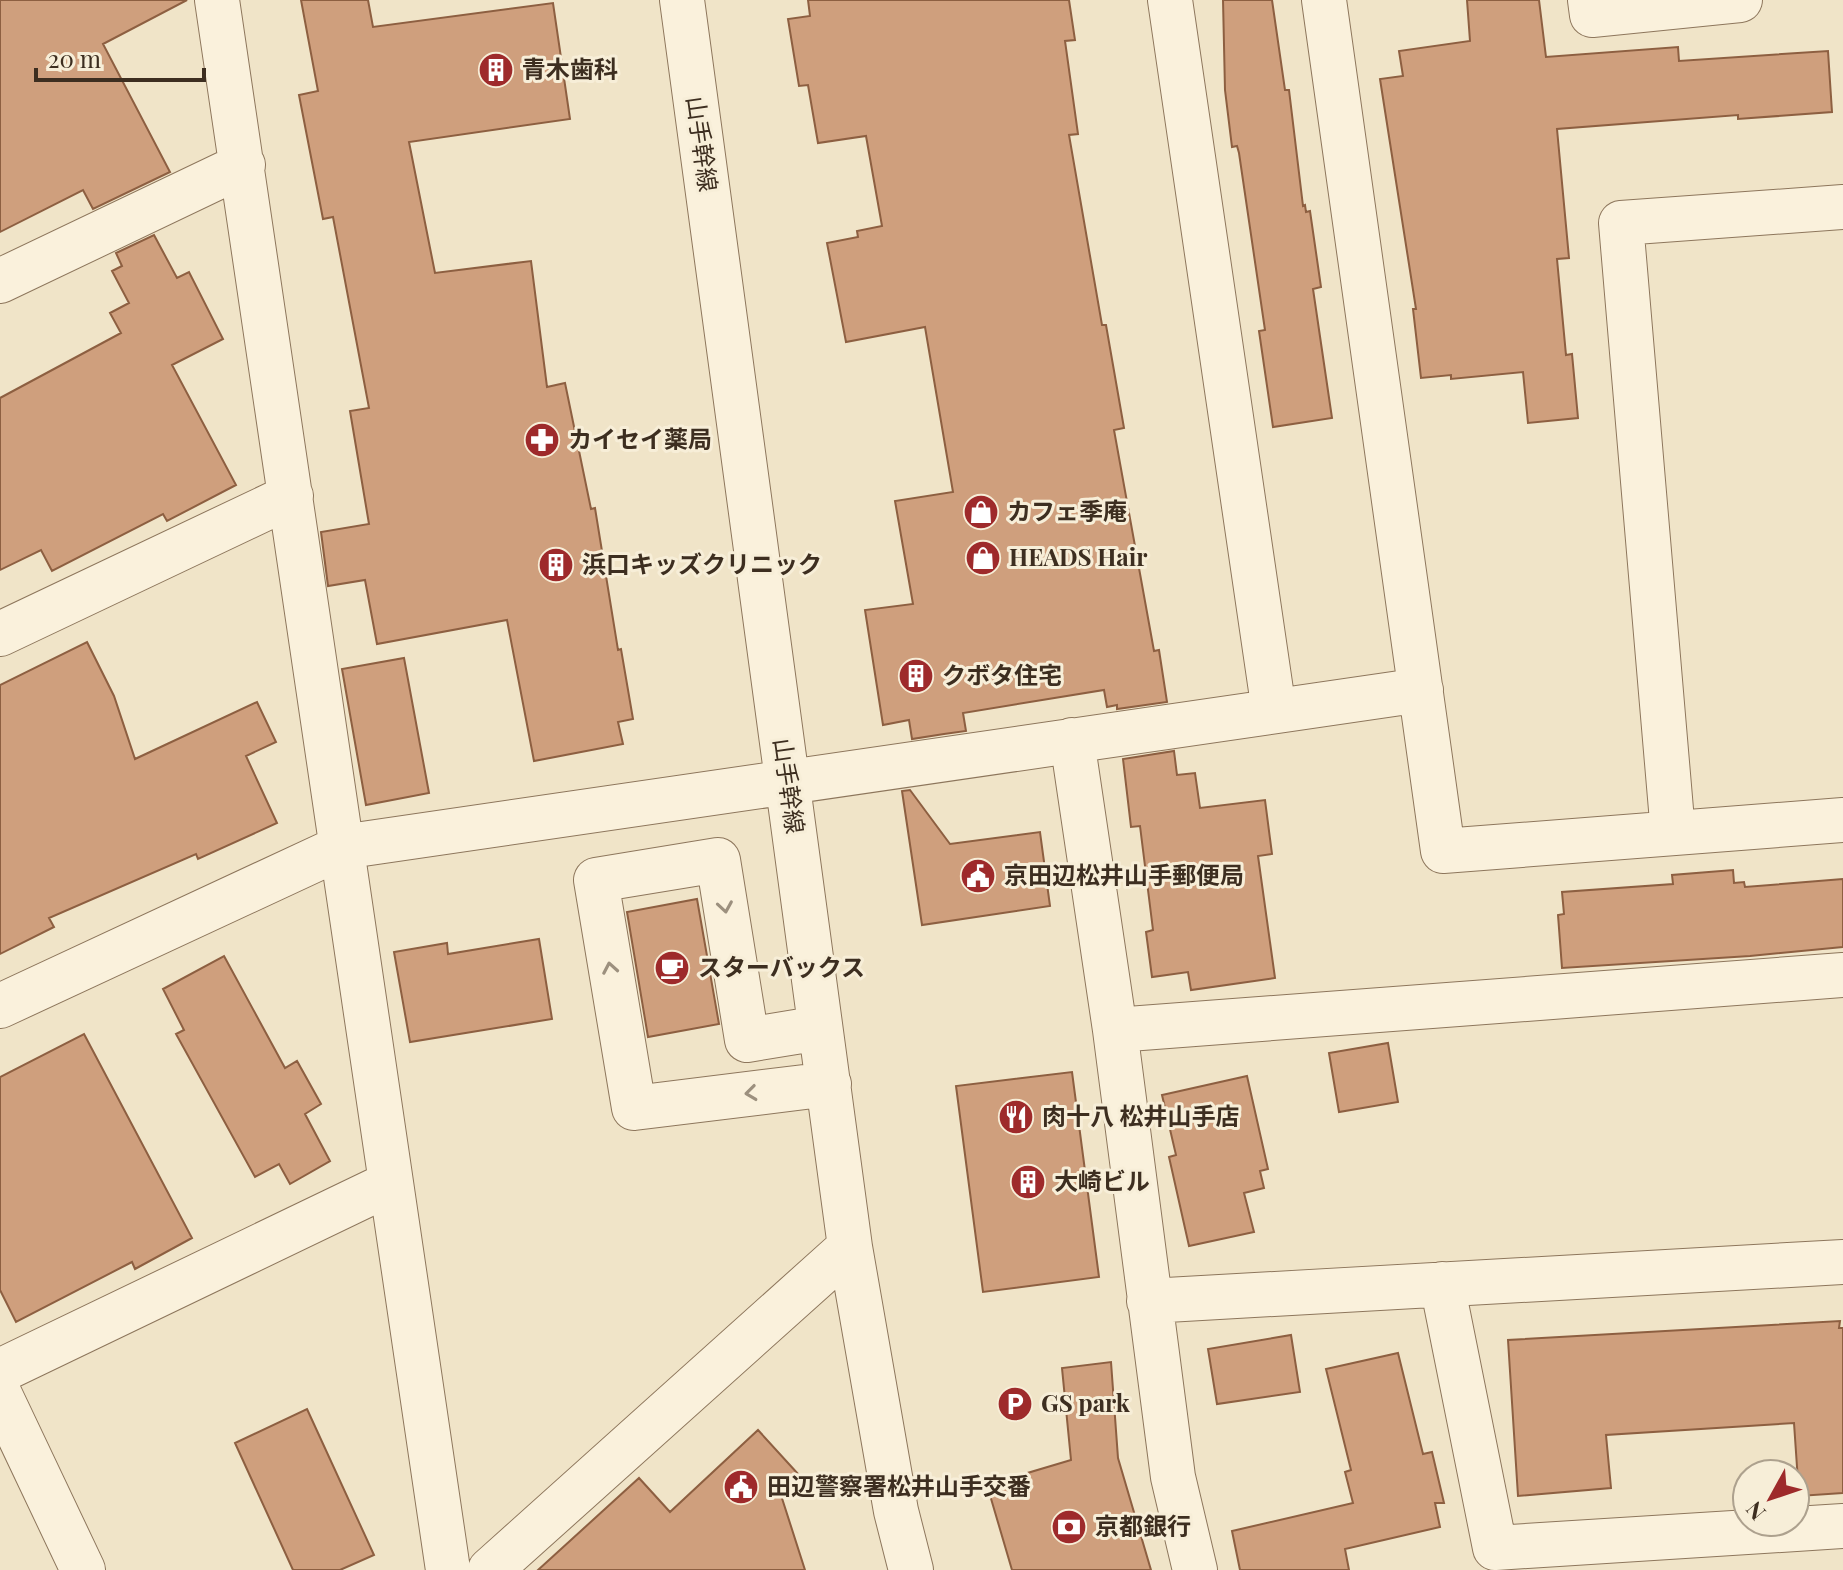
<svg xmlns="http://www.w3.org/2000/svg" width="1843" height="1570" font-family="'Playfair Display','Noto Sans JP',serif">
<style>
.building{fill:#cf9f7d;stroke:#8d5f41;stroke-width:2}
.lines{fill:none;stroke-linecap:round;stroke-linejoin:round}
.minor-casing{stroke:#8d765c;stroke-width:46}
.minor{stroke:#faf1dc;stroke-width:44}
.oneway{stroke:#9c907e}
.labels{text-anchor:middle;stroke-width:6;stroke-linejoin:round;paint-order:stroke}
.poi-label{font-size:24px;font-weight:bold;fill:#3d2e20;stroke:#f7eed8;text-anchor:start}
.street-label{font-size:24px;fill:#3d2e20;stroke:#f7eed8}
</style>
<rect width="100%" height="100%" fill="#f0e4c8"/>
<path class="building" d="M0 0H187L103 44 170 172 93 209 83 190 0 232Z
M301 0H368L373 27 553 3 570 119 409 142 435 273 531 261 547 387 565 383 591 509 595 508 618 650 621 649 633 719 618 722 623 744 534 761 507 620 377 644 365 580 328 586 321 532 369 524 350 411 369 408 333 217 323 219 299 95 318 91Z
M808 0H1069L1075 40 1065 41 1078 134 1069 135 1102 325H1106L1124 428 1114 430 1154 651 1159 650 1167 702 1117 709V705L1107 707 1104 690 963 713 966 731 944 734 912 739 909 720 883 725 865 610 913 604 895 501 953 492 925 327 846 342 827 243 858 237 857 231 882 226 866 136 818 143 808 85 799 86 788 19 810 16Z
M1223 0H1272L1285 90H1289L1303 206 1305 205 1306 212 1310 211 1321 287 1313 289 1332 418 1273 427 1259 331 1265 330 1239 153 1237 146 1232 147 1225 90Z
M1467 0H1539L1546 57 1678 47 1679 61 1828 51 1832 112 1738 119V115L1557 129 1569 258 1557 259 1566 355 1572 354 1578 418 1528 423 1523 372 1451 379V375L1421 378 1413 309H1416L1380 79 1403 76 1399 51 1470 41Z
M154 235 177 278 189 272 223 339 172 365 236 485 167 521 163 514 52 571 41 550 0 570V398L121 333 110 313 129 303 112 271 122 266 116 253Z
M87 642 114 696 135 759 257 702 276 742 246 756 277 823 198 859 196 854 49 918 54 927 0 954V685Z
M404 658 429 793 366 805 342 669Z
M1174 751 1177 775 1195 773 1200 808 1265 800 1272 854 1258 856 1275 978 1191 990 1188 972 1152 977 1146 932 1153 930 1140 826 1131 827 1123 759Z
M910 790 950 844 1040 832 1050 906 922 925 902 791Z
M1733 870 1734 883 1744 882 1745 887 1843 879V947L1750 956 1562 968 1558 915 1564 914 1562 892 1673 884 1672 875Z
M697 899 719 1024 648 1037 627 912Z
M539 939 552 1019 410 1042 394 952 447 943 448 954Z
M224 956 285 1068 297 1061 321 1104 305 1114 330 1161 290 1184 279 1164 255 1177 176 1034 184 1030 163 989Z
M84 1034 192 1238 135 1269 132 1262 16 1322 0 1290V1077Z
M1388 1043 1398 1102 1339 1112 1329 1053Z
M1072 1072 1099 1277 983 1292 956 1086Z
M1247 1076 1268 1169 1260 1171 1264 1188 1244 1193 1254 1232 1189 1246 1169 1157 1176 1155 1162 1095Z
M1840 1321 1839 1328H1843V1493L1799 1496 1794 1423 1606 1435 1611 1488 1518 1496 1508 1340Z
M1291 1335 1300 1392 1217 1404 1208 1349Z
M1398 1353 1423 1454 1432 1452 1444 1503H1435L1440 1527 1345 1549 1349 1570H1240L1232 1531 1353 1503 1345 1472 1351 1470 1326 1369Z
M1111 1362 1118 1458 1151 1570H1012L987 1485 1071 1460 1062 1368Z
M307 1409 374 1555 340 1570H293L235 1443Z
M758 1430 799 1475 780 1492 805 1570H538L639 1478 670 1512Z"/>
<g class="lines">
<defs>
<path id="minor" d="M217 0 448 1570
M682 0 850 1247 896 1511 911 1570
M1170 0 1274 711
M1324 0 1443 851 1843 820
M1590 0 1592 15 1740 0
M0 281 243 165
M0 634 291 496
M1072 740 1115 1030 1173 1477 1195 1570
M1673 833 1621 223 1843 207
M0 1006 342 847 1421 690
M820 1028 747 1040 718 860 596 880 634 1108 829 1084
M1115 1030 1843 975
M1442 1284 1495 1548 1843 1526
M1149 1301 1843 1262
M0 1371 391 1183
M0 1395 83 1570
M490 1570 850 1247"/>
</defs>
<use href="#minor" class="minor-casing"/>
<use href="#minor" class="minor"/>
</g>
<defs><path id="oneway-chevron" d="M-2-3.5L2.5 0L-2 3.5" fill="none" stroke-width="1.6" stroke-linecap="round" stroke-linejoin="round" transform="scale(2)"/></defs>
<g class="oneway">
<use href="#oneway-chevron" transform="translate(725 907) rotate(81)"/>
<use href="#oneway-chevron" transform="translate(610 968) rotate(-100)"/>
<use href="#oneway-chevron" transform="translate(751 1093) rotate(173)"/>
</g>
<defs>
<symbol id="building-disc" viewBox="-11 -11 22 22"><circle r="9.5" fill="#9e2a2b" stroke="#f7eed8"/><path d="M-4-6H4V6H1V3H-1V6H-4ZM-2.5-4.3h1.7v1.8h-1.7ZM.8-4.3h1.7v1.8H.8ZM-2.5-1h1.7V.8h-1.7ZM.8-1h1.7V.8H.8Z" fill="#fff"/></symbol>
<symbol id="pharmacy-disc" viewBox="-11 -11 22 22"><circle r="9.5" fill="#9e2a2b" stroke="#f7eed8"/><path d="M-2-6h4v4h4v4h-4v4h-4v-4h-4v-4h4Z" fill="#fff"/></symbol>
<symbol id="shop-disc" viewBox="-11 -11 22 22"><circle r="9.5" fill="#9e2a2b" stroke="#f7eed8"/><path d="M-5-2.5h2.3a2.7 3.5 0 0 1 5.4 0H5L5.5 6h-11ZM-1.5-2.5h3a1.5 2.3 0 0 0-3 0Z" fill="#fff"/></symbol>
<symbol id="civic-disc" viewBox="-11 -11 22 22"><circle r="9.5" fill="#9e2a2b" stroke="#f7eed8"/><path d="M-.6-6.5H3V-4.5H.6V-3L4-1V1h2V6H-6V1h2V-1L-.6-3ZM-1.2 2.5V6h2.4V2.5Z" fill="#fff"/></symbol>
<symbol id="cafe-disc" viewBox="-11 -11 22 22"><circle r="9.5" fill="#9e2a2b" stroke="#f7eed8"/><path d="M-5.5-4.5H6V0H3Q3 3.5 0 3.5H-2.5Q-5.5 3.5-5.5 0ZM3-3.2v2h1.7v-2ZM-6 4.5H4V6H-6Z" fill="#fff"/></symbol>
<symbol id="restaurant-disc" viewBox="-11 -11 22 22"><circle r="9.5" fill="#9e2a2b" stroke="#f7eed8"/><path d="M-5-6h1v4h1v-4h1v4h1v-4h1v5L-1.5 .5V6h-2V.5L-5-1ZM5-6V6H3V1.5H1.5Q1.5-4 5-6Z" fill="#fff"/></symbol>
<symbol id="parking-disc" viewBox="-11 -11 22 22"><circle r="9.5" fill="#9e2a2b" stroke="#f7eed8"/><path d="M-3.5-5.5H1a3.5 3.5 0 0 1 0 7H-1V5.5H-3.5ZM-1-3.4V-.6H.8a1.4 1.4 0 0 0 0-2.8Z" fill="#fff"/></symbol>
<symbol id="bank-disc" viewBox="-11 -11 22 22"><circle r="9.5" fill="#9e2a2b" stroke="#f7eed8"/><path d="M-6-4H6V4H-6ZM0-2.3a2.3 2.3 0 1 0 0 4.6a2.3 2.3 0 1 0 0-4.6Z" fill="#fff"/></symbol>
</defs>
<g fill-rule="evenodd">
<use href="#building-disc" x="476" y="50" width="40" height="40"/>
<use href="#pharmacy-disc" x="522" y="420" width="40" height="40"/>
<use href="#shop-disc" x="961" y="492" width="40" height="40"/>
<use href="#shop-disc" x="963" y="538" width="40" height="40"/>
<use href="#building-disc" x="536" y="545" width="40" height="40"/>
<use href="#building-disc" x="896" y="656" width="40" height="40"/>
<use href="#civic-disc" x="958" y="856" width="40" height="40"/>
<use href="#cafe-disc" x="652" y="948" width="40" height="40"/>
<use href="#restaurant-disc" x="996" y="1097" width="40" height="40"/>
<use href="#building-disc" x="1008" y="1162" width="40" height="40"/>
<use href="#parking-disc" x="995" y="1384" width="40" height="40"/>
<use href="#civic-disc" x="721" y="1467" width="40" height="40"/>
<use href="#bank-disc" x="1049" y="1507" width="40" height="40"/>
</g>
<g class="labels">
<g class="poi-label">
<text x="522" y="78">青木歯科</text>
<text x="568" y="448">カイセイ薬局</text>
<text x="1007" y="520">カフェ季庵</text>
<text x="1009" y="566">HEADS Hair</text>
<text x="582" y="573">浜口キッズクリニック</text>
<text x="942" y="684">クボタ住宅</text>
<text x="1004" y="884">京田辺松井山手郵便局</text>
<text x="698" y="976">スターバックス</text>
<text x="1042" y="1125">肉十八 松井山手店</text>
<text x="1054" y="1190">大崎ビル</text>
<text x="1041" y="1412">GS park</text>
<text x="767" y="1495">田辺警察署松井山手交番</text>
<text x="1095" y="1535">京都銀行</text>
</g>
<g class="street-label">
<text transform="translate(701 144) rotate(82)" y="8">山手幹線</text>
<text transform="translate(788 786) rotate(82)" y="8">山手幹線</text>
</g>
</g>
<g transform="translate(1771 1498) rotate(230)"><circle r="38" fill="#f7eed8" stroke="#ada18e" stroke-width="2"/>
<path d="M0-6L14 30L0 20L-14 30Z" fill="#9e2a2b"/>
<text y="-12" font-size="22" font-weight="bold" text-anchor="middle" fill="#3d2e20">N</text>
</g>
<path d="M36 68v12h168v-12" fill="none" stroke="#3d2e20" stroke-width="4"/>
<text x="48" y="68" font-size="24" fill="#3d2e20" stroke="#f7eed8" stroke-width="6" paint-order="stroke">20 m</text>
</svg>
